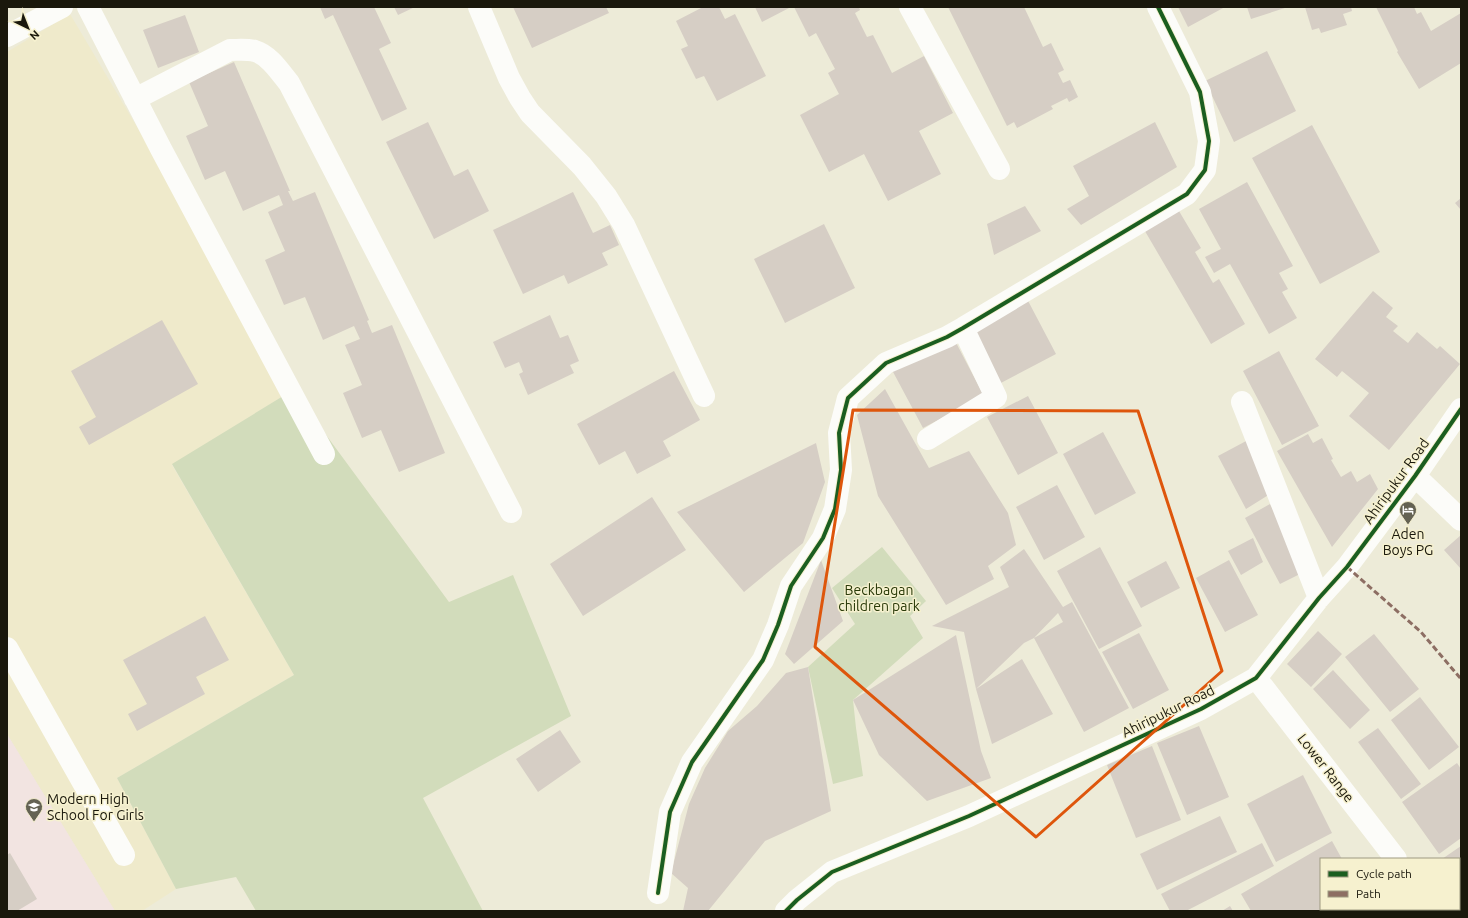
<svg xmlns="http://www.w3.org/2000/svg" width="1468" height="918" font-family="Ubuntu,sans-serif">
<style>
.built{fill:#efeacb}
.education{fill:#f2e4e1}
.green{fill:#d2dcbb}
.building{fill:#d6cec5}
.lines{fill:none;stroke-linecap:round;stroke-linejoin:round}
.minor{stroke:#fcfcf9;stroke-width:22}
.quiet{stroke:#8d6e63;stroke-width:3;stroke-dasharray:6 3;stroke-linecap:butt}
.cycleway-casing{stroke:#f6f1cf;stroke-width:6}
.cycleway{stroke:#1b5e20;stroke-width:4}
.marked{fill:none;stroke:#de560c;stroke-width:3;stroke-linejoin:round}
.labels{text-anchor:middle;stroke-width:3;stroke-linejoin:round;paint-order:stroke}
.street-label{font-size:14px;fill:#1a180c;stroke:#f6f1cf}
.poi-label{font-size:14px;fill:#1a180c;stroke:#f6f1cf}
.park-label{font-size:14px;fill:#293a09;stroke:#f6f1cf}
</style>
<rect width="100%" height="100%" fill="#edebd8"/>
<path class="built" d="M70 14 293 390 172 465 294 675 117 778 176 889 142 911H115L7 734V52Z"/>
<path class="education" d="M7 734 115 911H7Z"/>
<path class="green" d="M293 390 449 602 513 575 571 716 423 798 483 911H256L236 877 176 889 117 778 294 675 172 464Z
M882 547 926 601 910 616 923 638 853 700 856 728 863 776 833 784 808 667 855 624 832 588Z"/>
<path class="building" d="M320 7H374L391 43 379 49 407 109 382 121 333 15 325 19Z
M394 7H415L398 15Z
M513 7H606L609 13 532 48Z
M703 7H719L725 19 735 14 766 76 717 101 704 76 696 79 681 49 688 46 676 21Z
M755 7H791L762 22Z
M794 7H859L860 10 855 13 867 37 873 35 892 73 924 56 953 113 919 131 941 174 888 201 864 154 829 172 800 115 839 94 828 73 835 69 816 33 809 37Z
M948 7H1024L1043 47 1051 43 1064 70 1058 73 1063 83 1070 80 1078 97 1069 102 1067 98 1051 106 1053 109 1017 128 1014 122 1007 126Z
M1178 7H1225L1188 27Z
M1247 7H1288L1251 19Z
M1305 7H1351L1352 11 1343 14 1347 25 1321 33 1319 28 1312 30Z
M1376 7H1414L1417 14 1421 12 1431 31 1461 13V63L1419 89 1397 52 1398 51Z
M185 15 199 52 158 68 143 30Z
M1267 51 1296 111 1234 142 1205 81Z
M234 62 290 191H288L293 201 315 192 369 320 367 321 372 333 392 325 445 453 399 472 381 430 362 438 343 393 362 385 345 345 360 339 354 326 323 340 305 297 284 305 265 260 285 251 268 212 283 205 279 195 243 211 225 171 205 180 186 136 208 126 189 82Z
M428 122 454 176 468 169 489 211 434 239 386 142Z
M1155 122 1177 167 1081 225 1067 209 1089 196 1073 166Z
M1312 125 1380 252 1320 284 1252 158Z
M1247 182 1293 266 1279 273 1288 289 1282 292 1297 318 1269 334 1230 264 1214 273 1205 257 1221 249 1199 209Z
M573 192 593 233 610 225 619 245 602 253 608 265 568 284 564 275 523 294 493 230Z
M1461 198V210L1455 203Z
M1025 206 1041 231 994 255 987 224Z
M1176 206 1201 248 1195 252 1213 283 1219 279 1245 324 1211 344 1142 226Z
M824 224 855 288 785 323 754 259Z
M1373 291 1393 308 1386 317 1398 326 1393 331 1408 343 1417 332 1437 349 1440 346 1460 364 1389 450 1349 416 1369 393 1342 371 1337 377 1315 359Z
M1026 297 1056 354 997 385 966 328Z
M550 315 560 338 568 335 579 361 570 365 574 373 528 395 519 374 523 372 519 362 505 368 493 342Z
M162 320 198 384 89 445 79 427 96 417 71 371Z
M953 337 984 396 923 428 892 370Z
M1279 351 1319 426 1282 445 1243 371Z
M674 371 700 420 663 441 671 456 637 474 625 451 599 465 577 424Z
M885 389 929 468 969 451 1008 513 1016 545 988 566 994 579 946 605 878 496 857 415Z
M1028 396 1058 453 1018 475 987 417Z
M1103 432 1136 493 1095 515 1063 454Z
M1308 434 1313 443 1322 438 1333 459 1331 460 1341 477 1351 471 1357 482 1370 474 1378 489 1332 547 1277 451Z
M1248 440 1273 492 1246 509 1218 456Z
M816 443 825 482 803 543 744 592 677 512Z
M1057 485 1085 537 1044 560 1016 507Z
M652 497 686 550 583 616 550 564Z
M1270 504 1306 571 1280 584 1245 518Z
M1461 535V569L1444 550Z
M1253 538 1263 562 1241 575 1228 551Z
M1100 547 1142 626 1099 649 1057 571Z
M1024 549 1063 607 1072 602 1129 708 1084 732 1034 638 1063 622 1058 613 1034 638 1024 643 976 689 964 632 932 626 1009 587 1000 567Z
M821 560 843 621 794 664 785 654Z
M1229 560 1258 615 1225 632 1196 578Z
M1166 561 1180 588 1141 608 1127 582Z
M205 616 229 660 196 677 205 694 137 731 128 714 147 704 123 660Z
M1318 631 1342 654 1311 687 1287 664Z
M1139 633 1169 690 1133 709 1102 652Z
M1374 634 1419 689 1390 712 1345 657Z
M956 635 981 751 991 778 927 801 879 755 853 700Z
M1022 659 1053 714 992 744 976 689Z
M808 667 831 811 765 841 708 911H683L688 888 671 873 689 804 705 768 728 731 757 706 786 673Z
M1333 670 1370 710 1350 729 1313 689Z
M1420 697 1459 747 1429 770 1391 720Z
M1199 726 1229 797 1187 815 1157 743Z
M1378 728 1421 784 1401 799 1358 742Z
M560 730 581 762 538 792 516 759Z
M1152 746 1181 820 1136 838 1107 765Z
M1457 763 1461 769V838L1439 854 1402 802Z
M1303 775 1332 833 1276 862 1247 804Z
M1220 816 1237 852 1157 890 1140 854Z
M1332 841 1342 859H1321V909H1333L1329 911H1251L1241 894Z
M1262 843 1274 866 1186 911H1170L1161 894Z
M1461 846V891L1459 888V859H1442Z
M10 853 37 899 17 911H7V855Z
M1230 906 1233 911H1222Z"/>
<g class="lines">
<path class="minor" d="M88 7 161 149 324 454
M479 7 509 78 520 98 530 113 582 166 606 196 624 225 704 396
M910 7 999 169
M7 36 62 7
M135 99 230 50C238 50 247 49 255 51 269 55 280 72 289 83L511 512
M1242 402 1319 598
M928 439 996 397 963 328
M1415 476 1461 520
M7 648 124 855
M1256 678 1396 859
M658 893 670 812 692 762 763 660 778 625 791 586 823 538 835 509 841 470 839 433 848 398 886 363 947 337 963 328 1187 194 1205 170 1209 141 1200 92 1158 7
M1426 909 1427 911
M786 911 797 900 832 872 969 816 1201 709 1256 678 1319 598 1347 567 1415 476 1461 409
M1351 911 1354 909"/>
<path class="quiet" d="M1347 567 1421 632 1461 679"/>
<defs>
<path id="cycleway" d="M658 893 670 812 692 762 763 660 778 625 791 586 823 538 835 509 841 470 839 433 848 398 886 363 947 337 963 328 1187 194 1205 170 1209 141 1200 92 1158 7
M786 911 797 900 832 872 969 816 1201 709 1256 678 1319 598 1347 567 1415 476 1461 409"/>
</defs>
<use href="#cycleway" class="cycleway-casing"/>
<use href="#cycleway" class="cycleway"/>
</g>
<path class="marked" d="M853 410 1138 411 1222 671 1036 837 815 647Z"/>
<defs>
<symbol id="hotel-pin" viewBox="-11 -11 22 30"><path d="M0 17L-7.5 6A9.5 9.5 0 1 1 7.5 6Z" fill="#646253" stroke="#f6f1cf"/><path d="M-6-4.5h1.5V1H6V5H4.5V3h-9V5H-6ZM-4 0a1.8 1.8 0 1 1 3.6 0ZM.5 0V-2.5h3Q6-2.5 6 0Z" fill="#fff"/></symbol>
<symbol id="school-pin" viewBox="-11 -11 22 30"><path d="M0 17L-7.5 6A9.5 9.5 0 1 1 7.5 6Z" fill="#646253" stroke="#f6f1cf"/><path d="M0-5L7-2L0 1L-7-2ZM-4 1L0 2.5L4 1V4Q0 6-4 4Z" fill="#fff"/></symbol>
</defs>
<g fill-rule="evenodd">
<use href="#hotel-pin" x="1398" y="500" width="20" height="27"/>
<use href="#school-pin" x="24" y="797" width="20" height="27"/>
</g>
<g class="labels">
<g class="street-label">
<text transform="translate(1396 481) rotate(-54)" y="5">Ahiripukur Road</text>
<text transform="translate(1168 711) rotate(-26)" y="5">Ahiripukur Road</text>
<text transform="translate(1326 768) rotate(52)" y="5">Lower Range</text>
</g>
<g class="poi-label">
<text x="1408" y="539">Aden<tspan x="1408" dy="16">Boys PG</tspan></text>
<text x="47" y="804" text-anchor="start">Modern High<tspan x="47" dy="16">School For Girls</tspan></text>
</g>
<g class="park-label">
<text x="879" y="595">Beckbagan<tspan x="879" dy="16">children park</tspan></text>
</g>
</g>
<rect width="1468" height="918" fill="none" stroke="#1a180c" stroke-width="16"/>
<rect x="1320" y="858" width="140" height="52" fill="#f6f1cf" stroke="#9e9a81"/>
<rect x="1328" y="871" width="20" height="6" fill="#1b5e20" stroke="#9e9a81"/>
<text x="1356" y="878" font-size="12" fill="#1a180c">Cycle path</text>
<rect x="1328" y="891" width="20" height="6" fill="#8d6e63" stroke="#9e9a81"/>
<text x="1356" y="898" font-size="12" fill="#1a180c">Path</text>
<g transform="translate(28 28) rotate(137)" stroke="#f6f1cf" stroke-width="3" paint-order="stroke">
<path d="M0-3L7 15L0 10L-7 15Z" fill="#1a180c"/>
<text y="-6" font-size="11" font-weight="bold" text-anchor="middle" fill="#1a180c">N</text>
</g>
</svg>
